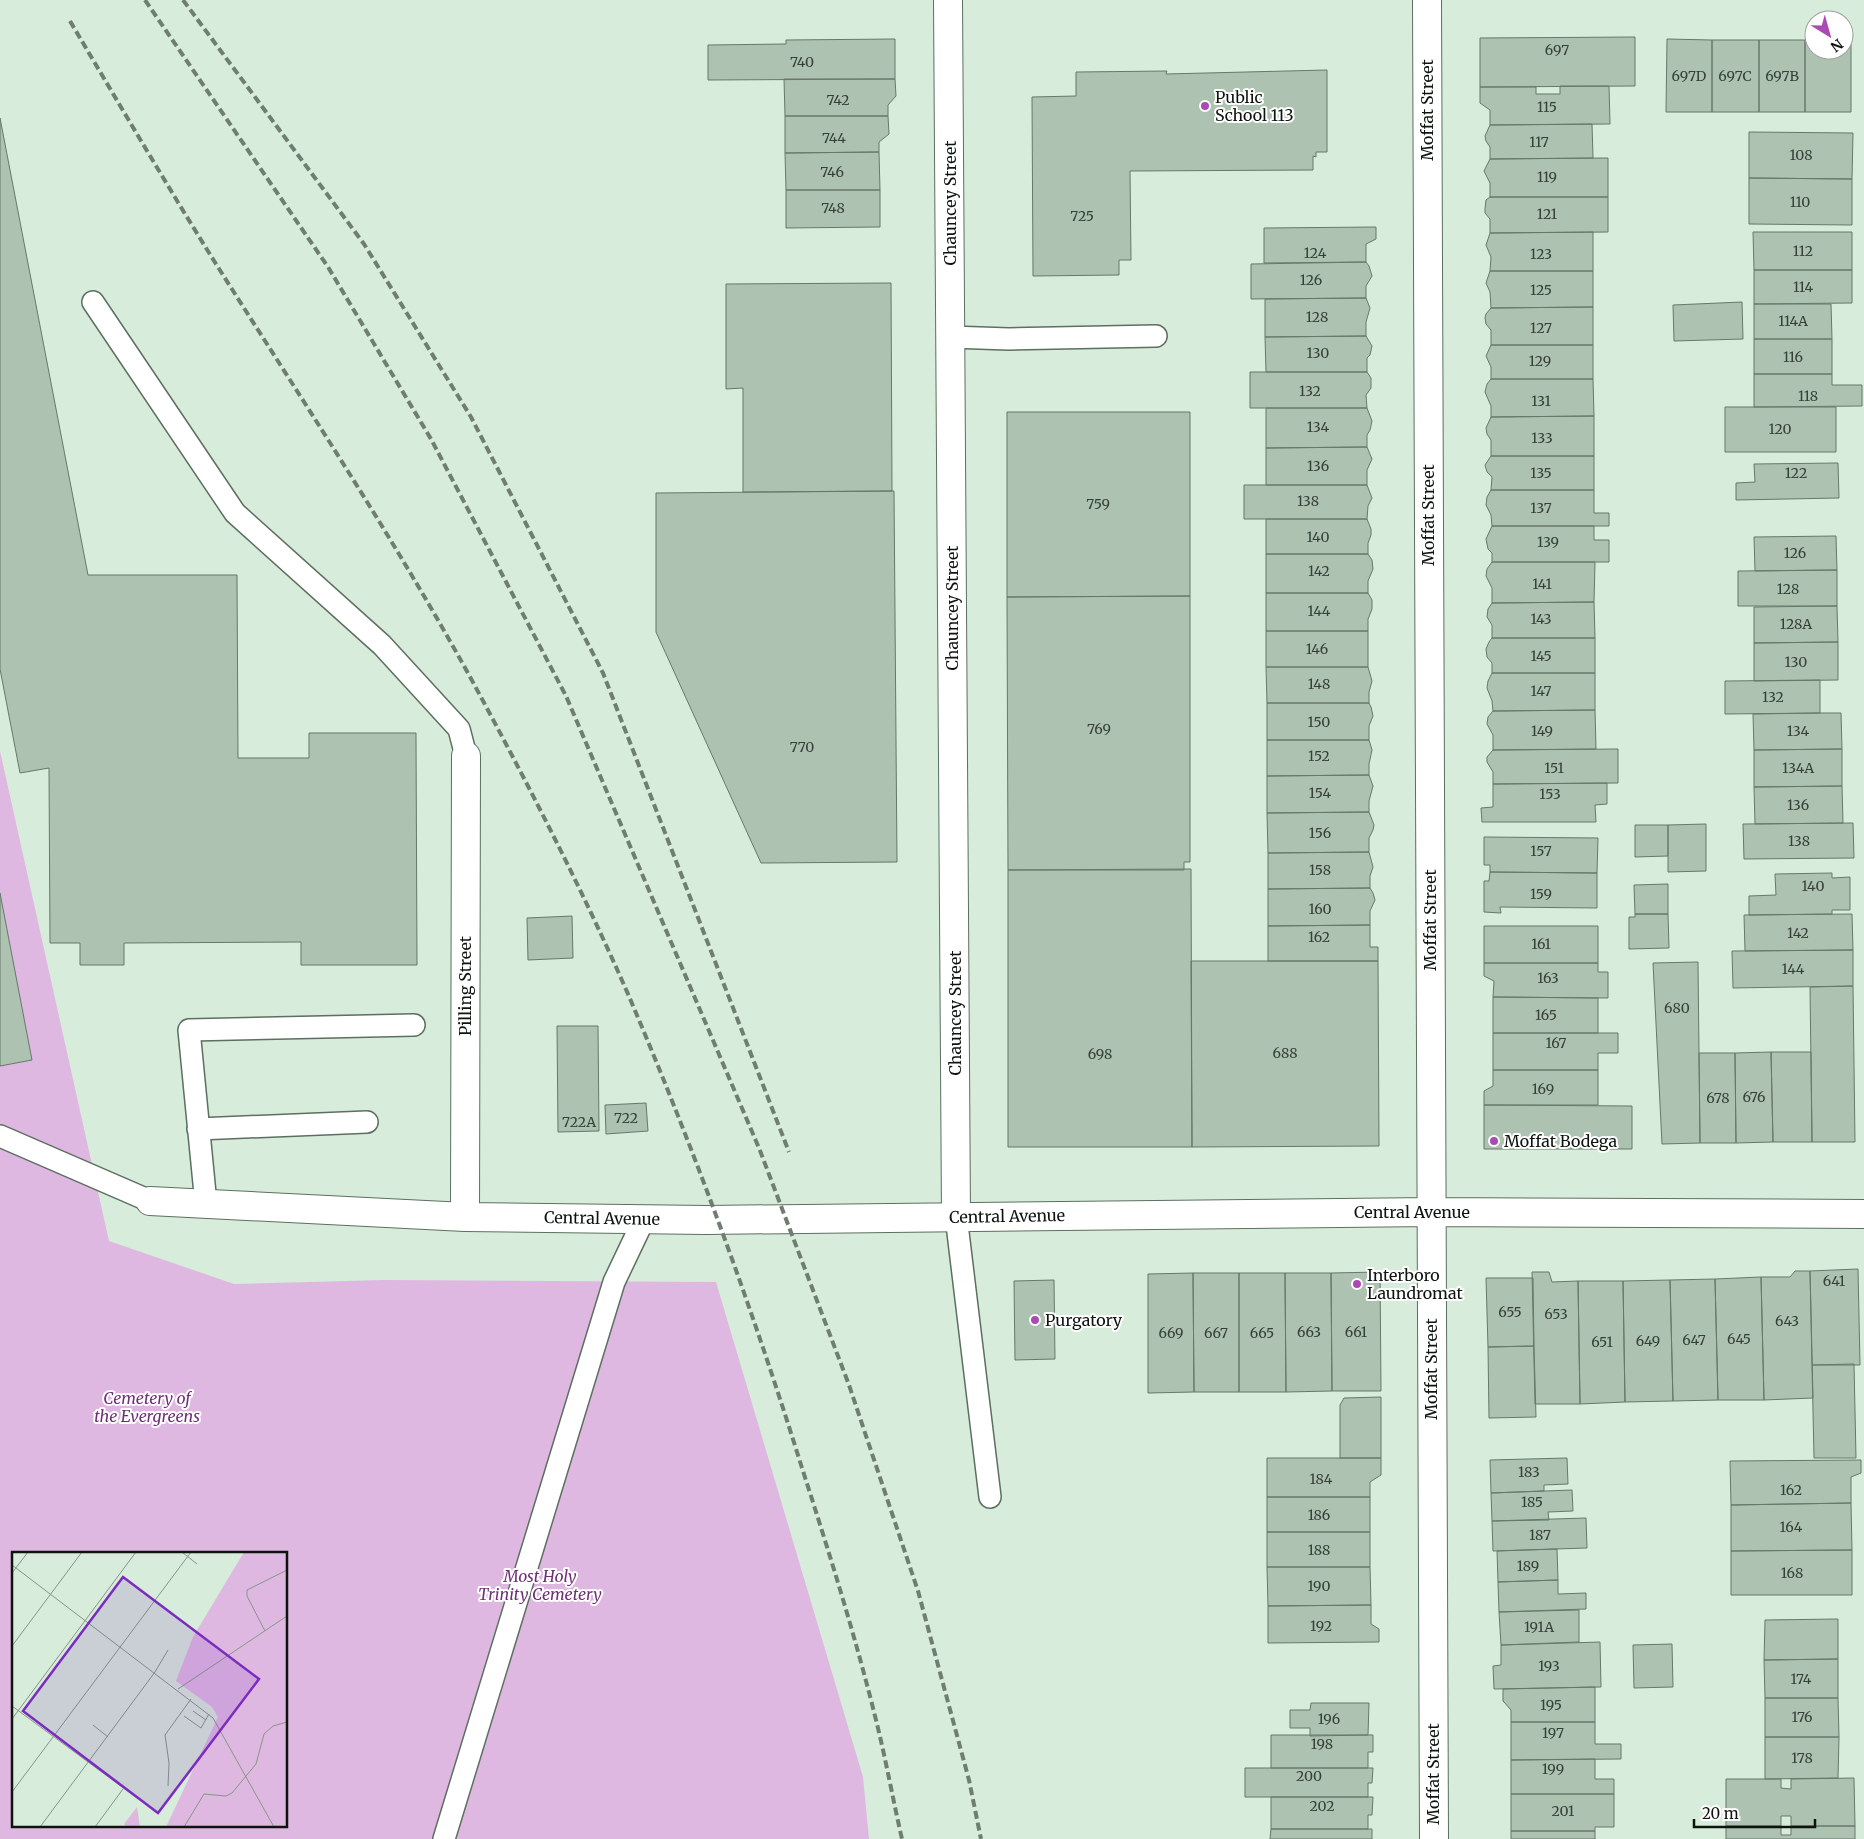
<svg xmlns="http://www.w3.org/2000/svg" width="1864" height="1839" font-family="Merriweather,serif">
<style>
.green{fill:#deb8e1;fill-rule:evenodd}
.building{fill:#aec2b1;stroke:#66796a}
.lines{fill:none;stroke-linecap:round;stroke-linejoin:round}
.lane-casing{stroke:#5d6f60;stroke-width:24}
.street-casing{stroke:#5d6f60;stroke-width:30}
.lane{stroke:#fff;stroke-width:21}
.street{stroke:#fff;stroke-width:28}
.rail{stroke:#707e72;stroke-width:4;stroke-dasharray:8 4;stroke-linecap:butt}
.poi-dot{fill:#aa4bb4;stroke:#fff;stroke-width:2}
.labels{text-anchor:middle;stroke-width:4;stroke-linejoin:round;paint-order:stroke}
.number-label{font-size:14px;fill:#354037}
.poi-label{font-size:16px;fill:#0d140e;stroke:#fff;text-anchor:start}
.street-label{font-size:16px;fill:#0d140e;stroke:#fff}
.park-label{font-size:16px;font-style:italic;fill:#6e2f76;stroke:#fff}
.inset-road{fill:none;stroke:#869688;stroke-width:1}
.view{fill:#7b2cbf;fill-opacity:0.15;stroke:#7b2cbf;stroke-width:2.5}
.inset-edge{fill:none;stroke:#0d140e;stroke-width:2.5}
</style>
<rect width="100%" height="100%" fill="#d7ecda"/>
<path class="green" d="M0 751 109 1241 234 1284 383 1280 716 1282 863 1777 869 1839H0ZM14 1553H286V1825H14Z"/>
<path class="building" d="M1635 37V86L1480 87V38Z
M895 39V79L708 80V45L786 44V40Z
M1667 39 1712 40V112H1666Z
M1712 40H1759V112H1712Z
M1759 40H1805V112H1759Z
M1805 40H1814V50H1844V40H1851V112H1805Z
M1327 70V152H1316V157L1313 156V170L1130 171 1131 260H1119V275L1033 276 1032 97 1076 96V72L1167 71 1166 74Z
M784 79H895L896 96 888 105V116H785Z
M1560 86H1609L1610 124 1490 125V110L1480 103V87H1536V94H1560Z
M785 116H888L889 134 879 142V152L785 153Z
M0 118 88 575H237L238 758H309V733H416L417 965H301V942L124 943V965H80V943H50L49 768 20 773 0 669Z
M1592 124 1593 158 1490 159V147L1486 141 1485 136 1490 125Z
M1749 132 1853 133 1852 179 1749 178Z
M879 152 880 190H786L785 153Z
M1608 158V197H1490V183L1484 171 1490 159Z
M1749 178 1852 179V225L1749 224Z
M786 190H880V227L786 228Z
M1490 197H1608V232L1490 233V219L1485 213V209L1486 200Z
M1376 227V239L1366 244V262L1264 263V228Z
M1593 232V271H1490L1491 257 1486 245 1490 233Z
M1753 232H1852V270H1754Z
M1366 262 1369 266 1372 276 1366 286V298L1251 299V264Z
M1754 270H1852V303L1754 304Z
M1490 271H1593V307L1491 308 1490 292 1486 283Z
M891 283 892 491 743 492V388L726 389V284Z
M1366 298 1370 308 1366 322V336L1265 337V299Z
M1742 302 1743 339 1674 341 1673 305Z
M1754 304H1831L1832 339H1754Z
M1593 307V345H1491V330L1486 324 1485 318 1486 314 1491 308Z
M1366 336 1372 346 1370 355 1367 358V372H1266L1265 337Z
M1754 339H1832V374H1754Z
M1491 345H1593V379H1491V367L1486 356Z
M1250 372H1367L1371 378V388L1366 395 1367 408H1250Z
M1754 374H1832V385H1862V406L1754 407Z
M1491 379H1593L1594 416 1491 417V406L1485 392 1487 384Z
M1725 407H1836V452H1725Z
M1266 408H1367L1372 421 1370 430 1367 435V447L1266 448Z
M1007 412H1190V596L1007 597Z
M1594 416V456H1491V440L1487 434 1486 428 1491 417Z
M1367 447 1372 459 1367 470V485H1266V448Z
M1491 456H1594V490H1491L1492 477 1487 472 1485 465Z
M1838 463 1839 498 1736 500V483L1755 482 1754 464Z
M1244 485H1367L1372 498 1368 506 1367 519H1244Z
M1491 490H1594V513H1609V526H1492L1491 515 1486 505 1487 497Z
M894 491 897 862 761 863 656 632V493Z
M1266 519H1367L1371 529V535L1368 543V554H1266Z
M1492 526H1594V540H1609V562H1492V553L1488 549 1486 539Z
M1836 536 1837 570 1755 571 1754 537Z
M1266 554H1368L1372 560 1373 569 1368 581V593H1266Z
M1492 562H1595L1594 602 1492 603V588L1486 576 1487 569Z
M1837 570V606H1738V571Z
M1266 593H1368L1372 600V609L1368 619V631H1266Z
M1190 596V862H1184V870H1008L1007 597Z
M1594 602 1595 638H1492V625L1487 617 1488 609 1492 603Z
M1837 606 1838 642 1754 643V607Z
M1266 631H1368V667H1266Z
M1492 638H1595V673H1492V663L1487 657 1486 649 1489 642Z
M1838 642V680L1754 681V643Z
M1266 667H1368L1372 681 1369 692V703H1267Z
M1492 673H1595V710L1493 711 1492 701 1487 688 1488 681Z
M1820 680V713L1725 714V681Z
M1267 703H1369L1371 707 1373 716 1369 726V740H1267Z
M1595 710 1596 749 1493 750V735L1487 724 1488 717 1493 711Z
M1820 713H1841L1842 749 1754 750 1753 714Z
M1267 740H1369L1372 750 1369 764V775L1267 776Z
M1618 749V783L1493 784V772L1487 762V757L1493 750Z
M1842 749V786L1754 787V750Z
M1369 775 1373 786 1369 801V812L1267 813V776Z
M1607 783V804L1595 805 1596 822H1482L1481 808 1493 807V784Z
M1842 786 1843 823 1755 824 1754 787Z
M1369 812 1374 825 1373 830 1369 838V852L1268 853 1267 813Z
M1853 823 1854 858 1744 859 1743 824Z
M1706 824V871L1668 872V825Z
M1635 825H1668V856L1635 857Z
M1484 837 1598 838 1597 873 1490 872V865H1484Z
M1369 852 1373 867 1370 876V888L1268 889V853Z
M1191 869 1192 1147H1008V870Z
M1490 872 1597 873V908L1500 907 1501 913 1484 912V881H1489Z
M1832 873V878L1850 877V910H1832V914L1749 915V896L1776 895 1775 874Z
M1668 884V914H1635L1634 885Z
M1370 888 1373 893 1375 900 1370 911V925L1268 926V889Z
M0 893 32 1060 0 1066Z
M1635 914H1668L1669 948 1629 949V917H1635Z
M1852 914 1853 950 1745 951 1744 915Z
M572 916 573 958 528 960 527 918Z
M1370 925V947H1378V961H1268V926Z
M1484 926H1598V963H1484Z
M1853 950V986L1733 988 1732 951Z
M1191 961H1378L1379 1146 1192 1147Z
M1698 962 1700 1143 1662 1144 1653 963Z
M1484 963H1598V972H1608V998L1493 997 1494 981 1484 976Z
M1853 986 1855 1142H1812L1810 987Z
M1493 997 1598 998V1033H1493Z
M557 1026H598L599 1131 558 1132Z
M1493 1033H1618V1053H1598V1070H1493Z
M1771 1052 1773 1142 1736 1143 1735 1053Z
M1771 1052H1811L1812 1142H1773Z
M1699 1053H1735L1736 1143H1700Z
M1493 1070H1598V1105H1484V1091L1493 1086Z
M646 1103 648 1131 606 1134 605 1105Z
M1484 1105 1632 1106V1149H1484Z
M1858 1269 1860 1365H1812L1810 1271Z
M1795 1271H1810L1813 1398 1764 1400 1761 1277H1790Z
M1380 1272 1381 1391H1332L1331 1273Z
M1532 1272H1549L1552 1282 1578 1281 1580 1404H1535Z
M1193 1273H1239V1392H1194Z
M1193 1273 1194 1392 1148 1393V1274Z
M1239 1273H1285L1286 1392H1239Z
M1285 1273H1331L1332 1391 1286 1392Z
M1761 1277 1764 1400H1718L1715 1279Z
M1486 1278H1533L1534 1346 1488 1347Z
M1715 1279 1718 1400 1673 1401 1670 1280Z
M1054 1280 1055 1359 1015 1360 1014 1281Z
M1670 1280 1673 1401 1625 1402 1623 1281Z
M1578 1281H1623L1625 1402 1580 1404Z
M1534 1346 1536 1417 1489 1418 1488 1347Z
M1854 1364 1856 1458H1814L1812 1365Z
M1381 1397V1458H1340V1405L1344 1398Z
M1267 1458H1381V1475L1370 1482V1497H1267Z
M1567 1458 1568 1484 1544 1485V1491L1491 1493 1490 1460Z
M1861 1460V1473L1851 1477V1503L1731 1505 1730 1461Z
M1572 1490 1573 1511 1548 1512 1549 1520 1492 1521 1491 1493Z
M1267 1497H1370V1532H1267Z
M1851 1503 1852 1550 1731 1551V1505Z
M1586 1518 1587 1548 1493 1551 1492 1521Z
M1267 1532H1370V1567H1267Z
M1557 1549 1558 1580 1498 1582 1497 1551Z
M1852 1550V1595H1731V1551Z
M1267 1567H1370L1371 1605 1268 1606Z
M1558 1580V1594L1586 1593V1609L1499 1612 1498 1582Z
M1371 1605V1624L1379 1629V1642L1268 1643V1606Z
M1579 1610V1642L1501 1645 1499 1612Z
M1838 1619V1659L1764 1660 1765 1620Z
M1600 1642 1601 1687 1494 1689 1493 1666 1501 1665V1645Z
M1672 1644 1673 1687 1634 1688 1633 1645Z
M1838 1659V1698H1765L1764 1660Z
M1595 1687V1722H1511V1710L1503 1701V1689Z
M1765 1698H1838L1839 1737H1765Z
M1311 1703H1369L1368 1735 1310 1736V1728H1290V1710H1310Z
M1511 1722H1595V1744H1621V1759L1511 1760Z
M1271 1735H1373V1752H1368V1768H1271Z
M1765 1737H1839L1838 1778 1765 1779Z
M1595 1759V1779H1614V1794H1511V1760Z
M1245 1768H1373L1372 1783H1368V1797H1245Z
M1854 1778 1855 1826H1791V1816H1781V1826H1726V1779H1781V1788L1791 1789V1779Z
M1511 1794H1614V1827H1595V1831H1511Z
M1271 1797H1373L1372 1815H1368V1829H1271Z
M1726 1826H1781V1835H1791V1826H1855V1839H1726Z
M1271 1829H1372V1839H1270Z
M1511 1831H1595V1839H1511Z"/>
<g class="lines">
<defs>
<path id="lane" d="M93 302 235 513 382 645 459 729 466 756
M950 337 1009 339 1156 336
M198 1129 367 1122
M0 1136 150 1201
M206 1204 189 1030 414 1025
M956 1216 990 1497
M444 1839 614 1282 644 1219"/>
<path id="street" d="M948 0 956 1216
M1427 0 1434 1839
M150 1201 465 1217 706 1220 1431 1212 1864 1214
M465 1217 466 756"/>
</defs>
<use href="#lane" class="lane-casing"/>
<use href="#street" class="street-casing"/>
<use href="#lane" class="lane"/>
<use href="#street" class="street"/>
<path class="rail" d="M145 0 328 267 431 439 566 696 759 1148 849 1385 918 1591 969 1780 981 1839
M183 0 364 244 471 417 603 673 789 1152
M70 21C118 102 166 184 216 264 304 403 396 541 475 686 529 786 582 889 628 994 694 1149 752 1307 802 1468 829 1552 855 1635 876 1720 886 1760 893 1800 902 1839"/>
</g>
<g class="poi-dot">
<circle cx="1205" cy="106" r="5"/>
<circle cx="1494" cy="1141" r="5"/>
<circle cx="1357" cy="1284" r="5"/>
<circle cx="1035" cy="1320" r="5"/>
</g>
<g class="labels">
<g class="number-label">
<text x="1557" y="55">697</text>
<text x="802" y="67">740</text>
<text x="1689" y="81">697D</text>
<text x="1735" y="81">697C</text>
<text x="1782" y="81">697B</text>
<text x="838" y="105">742</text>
<text x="1547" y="112">115</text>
<text x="834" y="143">744</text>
<text x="1539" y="147">117</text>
<text x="1801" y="160">108</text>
<text x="832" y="177">746</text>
<text x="1547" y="182">119</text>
<text x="1800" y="207">110</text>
<text x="833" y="213">748</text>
<text x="1547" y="219">121</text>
<text x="1082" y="221">725</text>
<text x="1803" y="256">112</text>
<text x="1315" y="258">124</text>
<text x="1541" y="259">123</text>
<text x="1311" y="285">126</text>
<text x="1803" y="292">114</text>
<text x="1541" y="295">125</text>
<text x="1317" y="322">128</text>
<text x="1793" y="326">114A</text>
<text x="1541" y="333">127</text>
<text x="1318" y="358">130</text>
<text x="1793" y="362">116</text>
<text x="1540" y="366">129</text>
<text x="1310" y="396">132</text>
<text x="1808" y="401">118</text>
<text x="1541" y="406">131</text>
<text x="1318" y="432">134</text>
<text x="1780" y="434">120</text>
<text x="1542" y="443">133</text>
<text x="1318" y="471">136</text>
<text x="1541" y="478">135</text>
<text x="1796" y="478">122</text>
<text x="1308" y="506">138</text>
<text x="1098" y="509">759</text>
<text x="1541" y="513">137</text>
<text x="1318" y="542">140</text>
<text x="1548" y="547">139</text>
<text x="1795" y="558">126</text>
<text x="1319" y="576">142</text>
<text x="1542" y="589">141</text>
<text x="1788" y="594">128</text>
<text x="1319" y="616">144</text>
<text x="1541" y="624">143</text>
<text x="1796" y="629">128A</text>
<text x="1317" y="654">146</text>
<text x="1541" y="661">145</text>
<text x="1796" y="667">130</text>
<text x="1319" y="689">148</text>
<text x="1541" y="696">147</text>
<text x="1773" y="702">132</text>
<text x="1319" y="727">150</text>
<text x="1099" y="734">769</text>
<text x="1542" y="736">149</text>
<text x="1798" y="736">134</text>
<text x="802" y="752">770</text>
<text x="1319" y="761">152</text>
<text x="1554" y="773">151</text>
<text x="1798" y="773">134A</text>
<text x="1320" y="798">154</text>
<text x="1550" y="799">153</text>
<text x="1798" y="810">136</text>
<text x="1320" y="838">156</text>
<text x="1799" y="846">138</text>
<text x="1541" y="856">157</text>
<text x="1320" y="875">158</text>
<text x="1813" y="891">140</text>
<text x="1541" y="899">159</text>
<text x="1320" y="914">160</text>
<text x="1798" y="938">142</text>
<text x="1319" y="942">162</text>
<text x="1541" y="949">161</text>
<text x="1793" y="974">144</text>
<text x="1548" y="983">163</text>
<text x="1677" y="1013">680</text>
<text x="1546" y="1020">165</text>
<text x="1556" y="1048">167</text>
<text x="1285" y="1058">688</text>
<text x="1100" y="1059">698</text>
<text x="1543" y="1094">169</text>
<text x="1754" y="1102">676</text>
<text x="1718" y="1103">678</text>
<text x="626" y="1123">722</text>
<text x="579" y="1127">722A</text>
<text x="1834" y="1286">641</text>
<text x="1510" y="1317">655</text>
<text x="1556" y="1319">653</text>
<text x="1787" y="1326">643</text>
<text x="1309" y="1337">663</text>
<text x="1356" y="1337">661</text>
<text x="1171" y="1338">669</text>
<text x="1216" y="1338">667</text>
<text x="1262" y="1338">665</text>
<text x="1739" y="1344">645</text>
<text x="1694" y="1345">647</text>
<text x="1648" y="1346">649</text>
<text x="1602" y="1347">651</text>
<text x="1529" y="1477">183</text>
<text x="1321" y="1484">184</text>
<text x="1791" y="1495">162</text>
<text x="1532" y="1507">185</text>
<text x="1319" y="1520">186</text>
<text x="1791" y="1532">164</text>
<text x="1540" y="1540">187</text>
<text x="1319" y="1555">188</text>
<text x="1528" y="1571">189</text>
<text x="1792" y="1578">168</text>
<text x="1319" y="1591">190</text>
<text x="1321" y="1631">192</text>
<text x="1539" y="1632">191A</text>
<text x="1549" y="1671">193</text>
<text x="1801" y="1684">174</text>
<text x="1551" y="1710">195</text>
<text x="1802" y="1722">176</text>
<text x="1329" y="1724">196</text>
<text x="1553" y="1738">197</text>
<text x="1322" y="1749">198</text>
<text x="1802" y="1763">178</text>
<text x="1553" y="1774">199</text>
<text x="1309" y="1781">200</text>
<text x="1322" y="1811">202</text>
<text x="1563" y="1816">201</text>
</g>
<g class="poi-label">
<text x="1215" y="103">Public<tspan x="1215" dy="18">School 113</tspan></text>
<text x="1504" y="1147">Moffat Bodega</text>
<text x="1367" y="1281">Interboro<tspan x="1367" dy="18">Laundromat</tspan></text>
<text x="1045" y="1326">Purgatory</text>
</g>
<g class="street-label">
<text transform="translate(1427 110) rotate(-90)" y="6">Moffat Street</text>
<text transform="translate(950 203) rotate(-90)" y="6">Chauncey Street</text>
<text transform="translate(1428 515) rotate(-90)" y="6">Moffat Street</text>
<text transform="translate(952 608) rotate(-90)" y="6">Chauncey Street</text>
<text transform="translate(1430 920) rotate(-90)" y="6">Moffat Street</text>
<text transform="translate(465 986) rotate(-90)" y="6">Pilling Street</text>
<text transform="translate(955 1013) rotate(-90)" y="6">Chauncey Street</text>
<text x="1412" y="1218">Central Avenue</text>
<text transform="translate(1007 1216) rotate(-1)" y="6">Central Avenue</text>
<text transform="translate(602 1218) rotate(1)" y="6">Central Avenue</text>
<text transform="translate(1431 1369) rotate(-90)" y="6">Moffat Street</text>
<text transform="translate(1433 1774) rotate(-90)" y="6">Moffat Street</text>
</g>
<g class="park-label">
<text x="147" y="1404">Cemetery of<tspan x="147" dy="18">the Evergreens</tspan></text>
<text x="540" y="1582">Most Holy<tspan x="540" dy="18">Trinity Cemetery</tspan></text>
</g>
</g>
<g transform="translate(12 1552)">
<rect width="275" height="275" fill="#d7ecda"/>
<path d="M232 0H275V275H154L206 165 200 155 164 129 181 85ZM125 255 128 275H115L112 272Z" fill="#deb8e1"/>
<path class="inset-road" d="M170 0 185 12M0 13 201 166 262 275M0 21 16 0M253 79 235 44V38L275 18M0 94 70 0M166 137 275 64M0 154 125 246M181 159 194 168M172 164 189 176 197 162M0 167 124 0M81 173 96 185M156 234 157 211 153 183 179 147M0 240 179 0M28 275 143 120 156 98M83 275 111 237M172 275 192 242 214 244 220 241 244 212 252 182 261 174 275 170"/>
<path class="view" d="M111 25 247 127 146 261 11 159Z"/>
<rect width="275" height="275" class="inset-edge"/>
</g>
<g transform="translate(1829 35) rotate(143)"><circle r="24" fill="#ffffff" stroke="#9ea19f"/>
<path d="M0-4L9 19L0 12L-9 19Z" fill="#aa4bb4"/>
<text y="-8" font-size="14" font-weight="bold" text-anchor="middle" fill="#0d140e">N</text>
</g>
<path d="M1694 1819v8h121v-8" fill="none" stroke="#0d140e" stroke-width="2.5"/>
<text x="1702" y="1819" font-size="15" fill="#0d140e" stroke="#ffffff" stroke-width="4" paint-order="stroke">20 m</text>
</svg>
